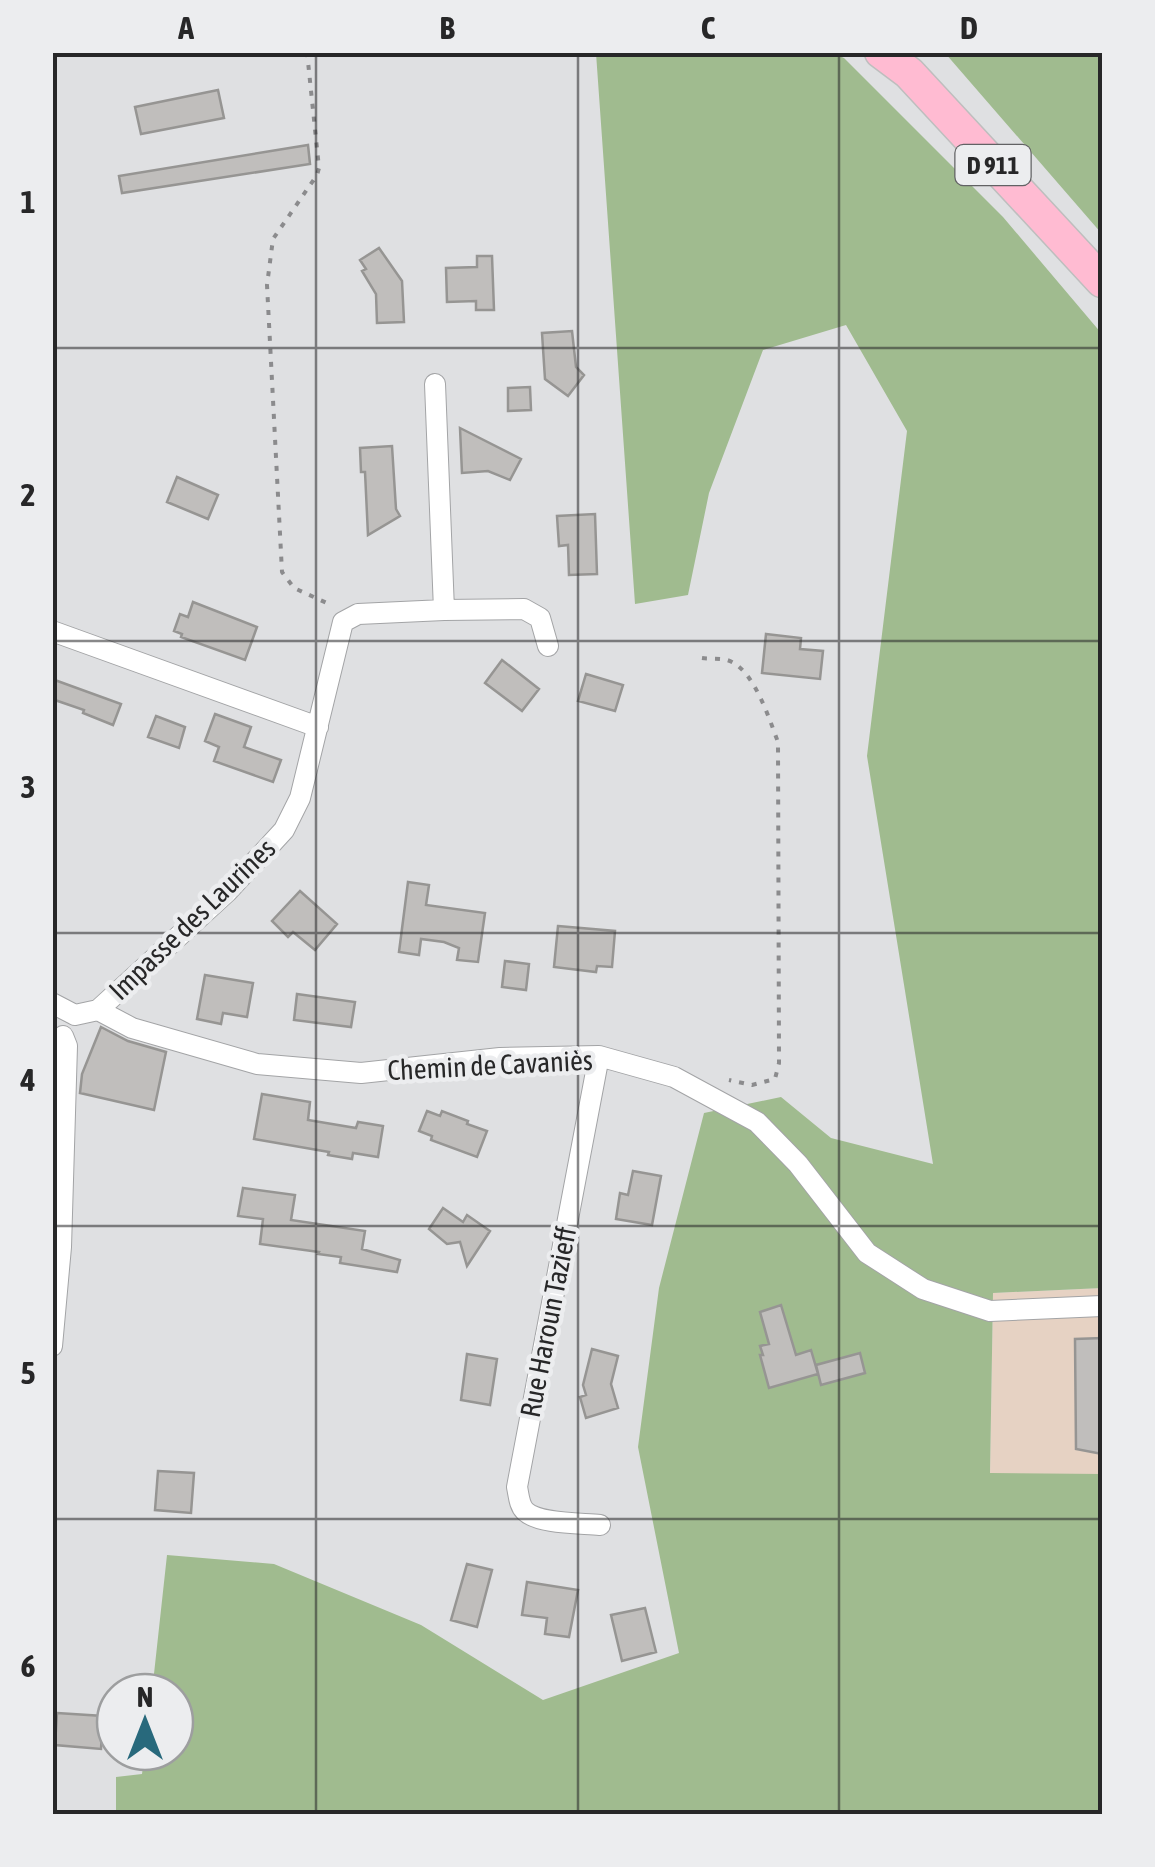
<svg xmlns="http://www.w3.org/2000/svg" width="1155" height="1867" font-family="'Asap Condensed',sans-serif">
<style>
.industrial{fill:#e6d2c3}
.green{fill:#a0bb8f}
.building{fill:#c0bebc;stroke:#969593;stroke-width:2.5}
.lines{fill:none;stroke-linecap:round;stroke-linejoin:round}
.street-casing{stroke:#a3a4a6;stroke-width:22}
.primary-casing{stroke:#bebebe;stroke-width:35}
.path{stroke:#8b8b8d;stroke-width:4;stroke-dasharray:5 8;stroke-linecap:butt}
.street{stroke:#fff;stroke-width:20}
.primary{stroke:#ffbbd2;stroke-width:32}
.grid{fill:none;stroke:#272728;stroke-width:2.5;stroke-opacity:0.55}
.labels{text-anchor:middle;stroke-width:9;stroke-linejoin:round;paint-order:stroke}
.shield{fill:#ecedef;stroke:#626264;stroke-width:2.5}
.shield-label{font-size:25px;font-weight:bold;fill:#272728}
.street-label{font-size:28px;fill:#272728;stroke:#ecedef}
.neatline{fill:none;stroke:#272728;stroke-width:4}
.grid-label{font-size:32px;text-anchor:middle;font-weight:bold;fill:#272728}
</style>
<rect width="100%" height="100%" fill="#dfe0e2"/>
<path class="industrial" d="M1102 1288V1474H990L993 1293Z"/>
<path class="green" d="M596 53H833L844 58 1003 217 1102 334V1288L993 1293 990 1473 1102 1474V1814H116V1777L142 1774 145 1752H175V1692H152L167 1555 274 1564 421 1625 543 1700 679 1653 638 1447 659 1288 704 1113 781 1097 831 1138 933 1164 867 756 907 431 846 325 763 350 709 493 688 595 635 604Z
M945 53H1102V234Z"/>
<path class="building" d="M218 90 224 118 141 134 135 107Z
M308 145 310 164 122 193 119 176Z
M379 248 402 281 404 322 377 323 376 294 362 271 366 269 360 260Z
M477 256H492L494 310H476V301L447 302 446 268 477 267Z
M572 331 576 367 584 375 568 396 545 379 542 333Z
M530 387 531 410 508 411V388Z
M460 428 521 459 510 480 488 471 462 473Z
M392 446 396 509 400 516 368 535 365 472H361L360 448Z
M177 477 218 495 208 519 167 502Z
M595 514 597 574 569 575 568 545 559 546 557 516Z
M193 602 257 627 245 660 181 637 182 634 174 631 180 614 188 617Z
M766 634 801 638 800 649 823 651 820 679 762 673Z
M502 660 539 689 522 711 485 683Z
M586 674 623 685 615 711 578 701Z
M52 679 121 704 113 725 83 713 84 710 52 699Z
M215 714 251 727 244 747 281 760 273 782 214 761 219 747 205 741Z
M156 716 185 727 179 748 148 737Z
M408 882 429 885 426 905 485 913 478 962 457 960 459 948 444 942 421 939 419 955 399 952Z
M300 891 337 924 315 950 293 932 288 937 272 921Z
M558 926 615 931 612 967 597 966 596 972 554 967Z
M505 961 529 964 526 990 502 987Z
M205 975 253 983 247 1017 223 1013 221 1024 197 1019Z
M297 994 355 1002 351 1027 294 1020Z
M101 1027 128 1041 166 1052 154 1110 80 1093 82 1074Z
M262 1094 310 1102 308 1120 356 1128 358 1122 383 1126 378 1157 353 1153 352 1159 328 1155 329 1152 254 1139Z
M427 1111 440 1116 442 1111 468 1121 467 1124 487 1131 477 1157 431 1140 432 1136 419 1131Z
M633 1171 661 1176 652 1225 616 1219 620 1193 628 1195Z
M243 1188 295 1195 291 1220 365 1231 362 1249 400 1260 397 1272 340 1263 341 1257 318 1254 319 1252 260 1244 263 1219 238 1216Z
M443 1208 463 1222 467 1215 490 1231 467 1266 460 1242 447 1244 429 1229Z
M781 1305 796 1355 811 1350 818 1374 769 1388 760 1355H763L760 1346 769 1344 760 1312Z
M1102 1338V1454L1076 1449 1075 1339Z
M592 1349 618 1356 611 1384 618 1408 586 1418 580 1397 586 1395 583 1385Z
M860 1353 865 1373 821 1385 816 1365Z
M467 1354 497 1359 490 1405 461 1400Z
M158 1471 194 1473 191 1513 155 1510Z
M467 1564 492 1570 477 1627 451 1620Z
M527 1582 578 1590 569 1637 545 1634 547 1618 522 1615Z
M645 1608 656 1652 622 1661 611 1615Z
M57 1713 103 1716 101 1749 55 1745Z"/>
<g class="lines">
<defs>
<path id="street" d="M435 384 444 610
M52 631 318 727
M52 1003 75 1015
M98 1010 132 1028 257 1064 361 1073 500 1058 599 1056 674 1077 757 1122 798 1164 867 1253 923 1289 990 1311 1102 1306
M75 1015 98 1010 227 892 284 830 300 798 343 622 358 614 444 610 524 609 540 618 548 646
M599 1056 517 1487C519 1496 519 1505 525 1511 538 1524 581 1523 600 1525
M52 1346 61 1247 67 1046 63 1036"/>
<path id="primary" d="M881 52 909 73 1102 281"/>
</defs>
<use href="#street" class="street-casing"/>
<use href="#primary" class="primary-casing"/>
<path class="path" d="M307 52 319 168 317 175 273 239 267 285 282 572 294 588 329 604
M1099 52 1102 59
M702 658C709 659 720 658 727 660 754 668 769 719 778 742L779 1063 775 1079 752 1085 729 1080"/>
<use href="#street" class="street"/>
<use href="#primary" class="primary"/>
</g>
<path class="grid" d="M316 52V1814M578 52V1814M839 52V1814M52 348H1102M52 641H1102M52 933H1102M52 1226H1102M52 1519H1102"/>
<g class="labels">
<rect class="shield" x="955.5" y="145" width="75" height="40" rx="8"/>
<g class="shield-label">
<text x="993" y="174">D 911</text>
</g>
<g class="street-label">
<text transform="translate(192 919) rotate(-44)" y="10">Impasse des Laurines</text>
<text transform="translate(490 1065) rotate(-3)" y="10">Chemin de Cavaniès</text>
<text transform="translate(548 1322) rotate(-79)" y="10">Rue Haroun Tazieff</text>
</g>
</g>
<rect width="1155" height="1867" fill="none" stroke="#ecedef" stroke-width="110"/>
<g transform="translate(145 1722)"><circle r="48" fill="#ecedef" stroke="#9d9e9f" stroke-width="2.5"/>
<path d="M0-8L18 38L0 25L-18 38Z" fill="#28697c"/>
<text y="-15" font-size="28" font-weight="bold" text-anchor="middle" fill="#272728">N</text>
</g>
<rect x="55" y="55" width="1045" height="1757" class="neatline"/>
<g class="grid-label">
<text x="186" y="39">A</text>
<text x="447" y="39">B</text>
<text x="708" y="39">C</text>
<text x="969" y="39">D</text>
<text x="28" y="213">1</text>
<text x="28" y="506">2</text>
<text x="28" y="798">3</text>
<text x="28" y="1091">4</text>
<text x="28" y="1384">5</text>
<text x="28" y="1677">6</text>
</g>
</svg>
